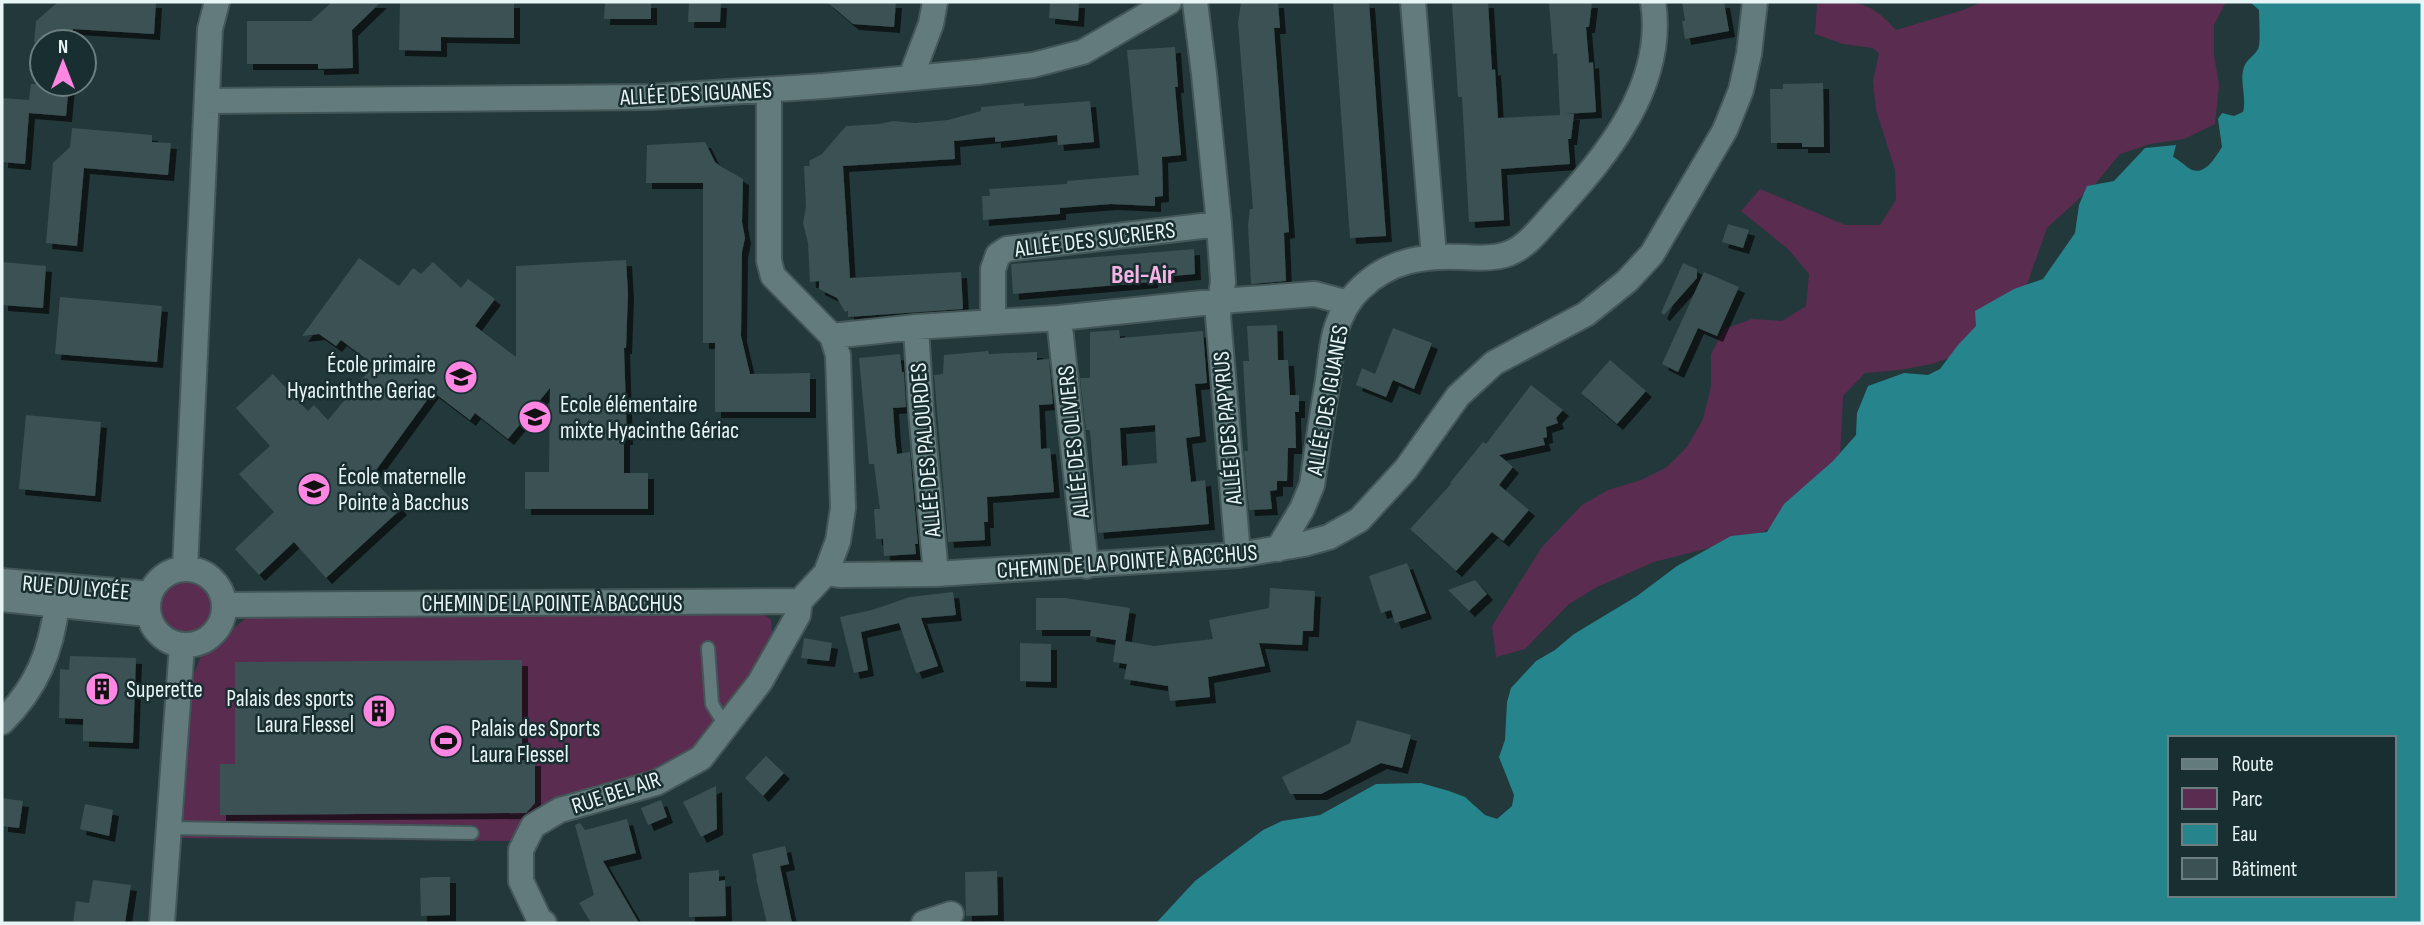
<svg xmlns="http://www.w3.org/2000/svg" width="2424" height="925" font-family="'Sofia Sans Condensed',sans-serif">
<style>
.green{fill:#5a2c50}
.water{fill:#25848c;fill-rule:evenodd}
.building{fill:#3b5153;fill-rule:evenodd;filter:url(#shadow)}
.lines{fill:none;stroke-linecap:round;stroke-linejoin:round}
.lane-casing{stroke:#445758;stroke-width:16}
.street-casing{stroke:#445758;stroke-width:28}
.lane{stroke:#647b7d;stroke-width:12}
.street{stroke:#647b7d;stroke-width:24}
.labels{text-anchor:middle;stroke-width:5;stroke-linejoin:round;paint-order:stroke}
.street-label{font-size:23px;fill:#e8f5f6;stroke:#192e30}
.poi-label{font-size:23px;fill:#e8f5f6;stroke:#192e30;text-anchor:start}
.quarter-label{font-size:26px;font-weight:bold;fill:#f6b3e5;stroke:#192e30}
</style>
<defs>
<filter id="shadow"><feDropShadow dx="6" dy="6" stdDeviation="0" flood-color="#0009"/></filter>
</defs>
<rect width="100%" height="100%" fill="#23383a"/>
<path class="green" d="M1831 2C1866 2 1872 5 1896 30L1963 10 1982 2H2226L2214 25V55L2219 85 2215 124 2184 139 2150 144 2120 154 2096 183 2047 228 2026 287 1963 353 1932 364 1899 370 1865 373 1843 396 1840 459 1781 523 1752 537 1654 562 1597 587 1569 604 1525 649 1496 657 1492 626 1542 547 1582 505 1608 490 1641 480 1667 467 1687 447 1703 419 1711 386V354L1724 329 1752 319 1782 321 1806 306 1809 274 1788 249 1741 211 1760 189 1845 225H1880L1896 200 1895 170 1876 110 1873 81 1879 53 1872 48 1843 44 1815 34 1817 4Z
M161 607a25 25 0 1 1 50 0a25 25 0 1 1-50 0Z
M761 612 771 620 772 632 753 674 686 759 516 841 182 838 193 676 202 654 245 619 261 613Z"/>
<path class="water" d="M2250 2H2422V923H1156L1195 881 1263 830 1282 821 1320 815 1376 784 1421 783 1449 791 1465 797 1485 815 1497 819 1512 806 1514 795 1499 757 1505 740 1507 702 1511 688 1536 661 1555 650 1574 634 1637 596 1677 566 1731 536 1767 532 1784 504 1833 461 1856 435 1857 413 1868 386 1904 373 1928 375 1940 369 1958 345 1976 326 1975 311 2014 289 2043 279 2075 233 2079 205 2087 186 2114 181 2145 148 2176 145 2173 157C2180 160 2186 167 2192 170 2206 175 2216 156 2222 147L2218 119 2222 113 2234 116 2243 112C2247 96 2239 82 2244 67 2247 59 2254 56 2258 49 2261 44 2259 18 2259 10ZM2170 738H2394V895H2170Z"/>
<path class="building" d="M58 2H156L154 34 73 29 72 42H34L36 21Z
M332 2H381L352 30 353 68 318 69V64H247V21H311Z
M400 2H514V38L441 37V51L399 50Z
M605 2H651V19H604Z
M689 2H721L720 22H688Z
M827 2H896L894 27 853 24Z
M1050 2H1079L1078 21 1049 18Z
M1241 2H1278L1280 28H1274L1289 232 1284 233 1286 281 1251 284 1248 225 1250 209H1253L1238 23Z
M1333 2H1369L1386 236 1350 238Z
M1452 2H1488L1492 70 1495 69 1498 118 1560 115 1557 53 1553 54 1549 2H1592L1589 27H1586L1589 63 1593 62 1596 112 1564 114H1574L1571 139H1568L1570 164 1501 169 1504 220 1469 222 1462 97H1458Z
M1682 2H1724L1729 31 1685 39 1682 21H1685Z
M1175 47 1178 87H1175L1181 155 1162 157 1163 196 1155 197V206L1111 204 1060 208V214L983 220 982 196H990L989 189 1067 184V181L1139 175 1127 50Z
M1823 83 1824 147H1802V143H1771L1770 89H1783V84Z
M31 84H69L66 116 29 113 25 164 2 162V98L29 100Z
M1090 101 1094 142 1058 145 1057 135 995 142V137L954 141 955 159 843 166 850 278 961 272 963 309 848 317V311L845 312 837 298 819 289V281L810 282 808 243 803 223 806 207 804 166H810L809 161 822 154 846 126 879 124 893 121 915 123 948 120 981 111V107L992 106 1024 103V106Z
M72 128 152 135V142L171 143 168 175 84 168 77 246 46 243 53 163 70 147Z
M705 142 715 162 720 166 743 179 742 222 745 238 742 252 741 336 750 374 810 373V412H715V343H703V183H646L647 145Z
M1728 224 1749 230 1743 248 1722 242Z
M1194 249 1195 274 1152 278V282L1013 294 1011 264Z
M359 258 399 286 413 268 421 274 433 262 461 288 468 279 495 299 475 326 516 357V266L626 260 628 293 626 348H624L627 439H624V473H648V509H525V472H549L550 388 508 439 475 413 470 420 433 392 371 477 401 509 326 578 294 542 259 575 235 549 274 512 239 474 270 446 236 408 273 374 308 411 314 405 328 420 374 365 341 340 336 346 319 334 302 336Z
M2 262 46 266 43 308 2 305Z
M1683 263 1697 269V278L1664 315 1661 313Z
M1704 272 1739 287 1717 336 1698 328 1678 372 1662 364Z
M60 297 162 306 157 362 55 354Z
M1277 325 1278 360H1288L1290 395H1299V412H1295L1296 448H1288L1287 481H1277V490L1270 491 1272 509 1249 510 1244 451H1248L1243 361H1249L1247 326Z
M1393 328 1432 343 1414 389 1393 380 1386 397 1356 385 1362 368 1375 374Z
M1119 330 1120 338 1203 331 1207 383 1195 384 1200 436 1186 438 1191 482 1205 480 1209 524 1098 533 1090 430H1086L1080 378H1090V332ZM1155 425 1157 463 1122 466 1120 428Z
M988 351 989 354 1037 352V360L1049 359 1053 404 1039 405 1041 449 1050 448 1054 492 987 497 988 522H984L985 540 948 542 934 375 943 374 944 355Z
M900 354 902 372H904L906 407 893 408 895 437 897 454 910 452 918 544H915L916 554 884 556 883 539H876L874 509H880L874 464H869L859 358Z
M1610 360 1646 391 1617 424 1581 393Z
M1531 385 1563 410 1556 418 1558 423 1546 427 1547 437 1543 438 1545 445 1499 455 1513 467 1499 485 1529 510 1503 541 1492 532 1456 571 1410 529 1451 484 1450 483 1483 442 1486 444Z
M26 415 101 422 95 496 19 489Z
M1407 563 1426 613 1395 623 1391 610 1381 613 1369 576Z
M1475 580 1487 594 1469 611 1448 590Z
M1270 588 1315 591 1313 631H1303L1302 645 1259 643 1265 666 1208 677 1210 697 1170 701 1168 686 1124 679 1127 664 1113 662 1116 640 1090 636 1091 630H1036V598H1065L1130 608 1125 641 1154 646 1213 639 1209 620 1269 608Z
M953 592 956 615 921 618 938 666 916 673 899 623 861 632 868 670 854 673 840 617 872 610 910 597Z
M804 638 832 643 829 661 801 658Z
M1020 643 1051 644V682L1020 681Z
M70 656 136 658 133 743 83 741V719L59 718 60 669 69 670Z
M522 660V760H535V803L526 813 220 815V764H235V662Z
M1357 720 1411 735 1402 768 1381 763 1321 794H1290L1282 777 1350 743Z
M766 756 784 773 763 796 745 778Z
M716 786 717 829 701 837 683 802Z
M2 798 23 801 19 828 2 826Z
M661 800 667 817 648 825 641 808Z
M85 804 113 810 109 836 80 829Z
M627 819 636 853 603 861 639 923H591L579 903 594 895 575 825 580 823 585 830Z
M785 846 789 864 780 866 792 923H767L756 878H757L752 854Z
M719 870V881L725 880 726 916 689 917V873Z
M997 871 998 915 966 916 965 872Z
M434 877H450V915L421 916 420 878Z
M93 880 131 885 125 923H73L76 901 89 903Z"/>
<g class="lines">
<defs>
<path id="lane" d="M708 648 712 704 726 727
M169 828 472 833"/>
<path id="street" d="M1195 2 1204 74 1219 224 1223 282 1218 316 1238 555
M1413 2 1434 256
M911 77 931 24 935 2
M769 90V261L773 276 832 336 838 355 843 508 838 541 826 573
M207 101 651 97 824 86 978 72 1033 65 1083 52 1169 2
M1059 318 1086 566
M993 322V269L998 255 1007 249 1219 224
M916 327 921 411 936 574
M832 336 916 327 1059 318 1221 301 1315 294 1348 303
M1278 549 1302 509 1312 485C1317 450 1322 415 1328 380 1330 365 1331 349 1335 333 1339 317 1349 299 1361 288 1390 260 1425 255 1463 257 1477 258 1497 259 1510 253 1529 245 1543 225 1557 210 1608 154 1666 84 1653 2
M185 569 210 29 217 2
M148 607a38 38 0 1 1 76 0a38 38 0 1 1-76 0Z
M2 581 150 594
M2 599 148 614
M224 605 800 601 826 573 839 575 936 574 1238 555 1304 544 1329 537 1359 520 1406 469 1458 396 1494 363 1586 314 1627 281 1652 254 1725 130 1741 90 1749 54 1755 2
M2 722C37 687 51 652 57 604
M162 923 182 645
M544 923 539 919 521 881V850L533 826 560 810 656 783 701 758 760 682 798 615 800 601
M924 923 951 914"/>
</defs>
<use href="#lane" class="lane-casing"/>
<use href="#street" class="street-casing"/>
<use href="#lane" class="lane"/>
<use href="#street" class="street"/>
</g>
<defs>
<symbol id="school-disc" viewBox="-11 -11 22 22"><circle r="9.5" fill="#fd86e2" stroke="#192e30"/><path d="M0-5L7-2L0 1L-7-2ZM-4 1L0 2.5L4 1V4Q0 6-4 4Z" fill="#111"/></symbol>
<symbol id="building-disc" viewBox="-11 -11 22 22"><circle r="9.5" fill="#fd86e2" stroke="#192e30"/><path d="M-4-6H4V6H1V3H-1V6H-4ZM-2.5-4.3h1.7v1.8h-1.7ZM.8-4.3h1.7v1.8H.8ZM-2.5-1h1.7V.8h-1.7ZM.8-1h1.7V.8H.8Z" fill="#111"/></symbol>
<symbol id="stadium-disc" viewBox="-11 -11 22 22"><circle r="9.5" fill="#fd86e2" stroke="#192e30"/><path d="M0-5a6.5 5 0 1 0 0 10a6.5 5 0 1 0 0-10ZM-3.5-1.8h7v3.6h-7Z" fill="#111"/></symbol>
</defs>
<g fill-rule="evenodd">
<use href="#school-disc" x="442" y="358" width="38" height="38"/>
<use href="#school-disc" x="516" y="398" width="38" height="38"/>
<use href="#school-disc" x="295" y="470" width="38" height="38"/>
<use href="#building-disc" x="83" y="670" width="38" height="38"/>
<use href="#building-disc" x="360" y="692" width="38" height="38"/>
<use href="#stadium-disc" x="427" y="722" width="38" height="38"/>
</g>
<g class="labels">
<g class="street-label">
<text transform="translate(696 93) rotate(-3)" y="8">ALLÉE DES IGUANES</text>
<text transform="translate(1095 239) rotate(-7)" y="8">ALLÉE DES SUCRIERS</text>
<text transform="translate(1327 400) rotate(-80)" y="8">ALLÉE DES IGUANES</text>
<text transform="translate(1227 428) rotate(-95)" y="8">ALLÉE DES PAPYRUS</text>
<text transform="translate(1073 442) rotate(-96)" y="8">ALLÉE DES OLIVIERS</text>
<text transform="translate(925 450) rotate(-95)" y="8">ALLÉE DES PALOURDES</text>
<text transform="translate(1127 561) rotate(-4)" y="8">CHEMIN DE LA POINTE À BACCHUS</text>
<text transform="translate(76 587) rotate(5)" y="8">RUE DU LYCÉE</text>
<text x="552" y="611">CHEMIN DE LA POINTE À BACCHUS</text>
<text transform="translate(616 792) rotate(-18)" y="8">RUE BEL AIR</text>
</g>
<g class="poi-label">
<text x="436" y="372" text-anchor="end">École primaire<tspan x="436" dy="26">Hyacinththe Geriac</tspan></text>
<text x="560" y="412">Ecole élémentaire<tspan x="560" dy="26">mixte Hyacinthe Gériac</tspan></text>
<text x="338" y="484">École maternelle<tspan x="338" dy="26">Pointe à Bacchus</tspan></text>
<text x="126" y="697">Superette</text>
<text x="354" y="706" text-anchor="end">Palais des sports<tspan x="354" dy="26">Laura Flessel</tspan></text>
<text x="471" y="736">Palais des Sports<tspan x="471" dy="26">Laura Flessel</tspan></text>
</g>
<g class="quarter-label">
<text x="1143" y="283">Bel-Air</text>
</g>
</g>
<rect width="2424" height="925" fill="none" stroke="#e8f5f6" stroke-width="7"/>
<rect x="2168" y="736" width="228" height="161" fill="#192e30" stroke="#6c7e7f" stroke-width="2"/>
<rect x="2182" y="759" width="35" height="10" fill="#647b7d" stroke="#6c7e7f" stroke-width="2"/>
<text x="2232" y="771" font-size="21" fill="#e8f5f6">Route</text>
<rect x="2182" y="788" width="35" height="21" fill="#5a2c50" stroke="#6c7e7f" stroke-width="2"/>
<text x="2232" y="806" font-size="21" fill="#e8f5f6">Parc</text>
<rect x="2182" y="824" width="35" height="21" fill="#25848c" stroke="#6c7e7f" stroke-width="2"/>
<text x="2232" y="841" font-size="21" fill="#e8f5f6">Eau</text>
<rect x="2182" y="858" width="35" height="21" fill="#3b5153" stroke="#6c7e7f" stroke-width="2"/>
<text x="2232" y="876" font-size="21" fill="#e8f5f6">Bâtiment</text>
<g transform="translate(63 63)"><circle r="33" fill="#192e30" stroke="#6c7e7f" stroke-width="2"/>
<path d="M0-5L12 26L0 18L-12 26Z" fill="#fd86e2"/>
<text y="-10" font-size="19" font-weight="bold" text-anchor="middle" fill="#e8f5f6">N</text>
</g>
</svg>
